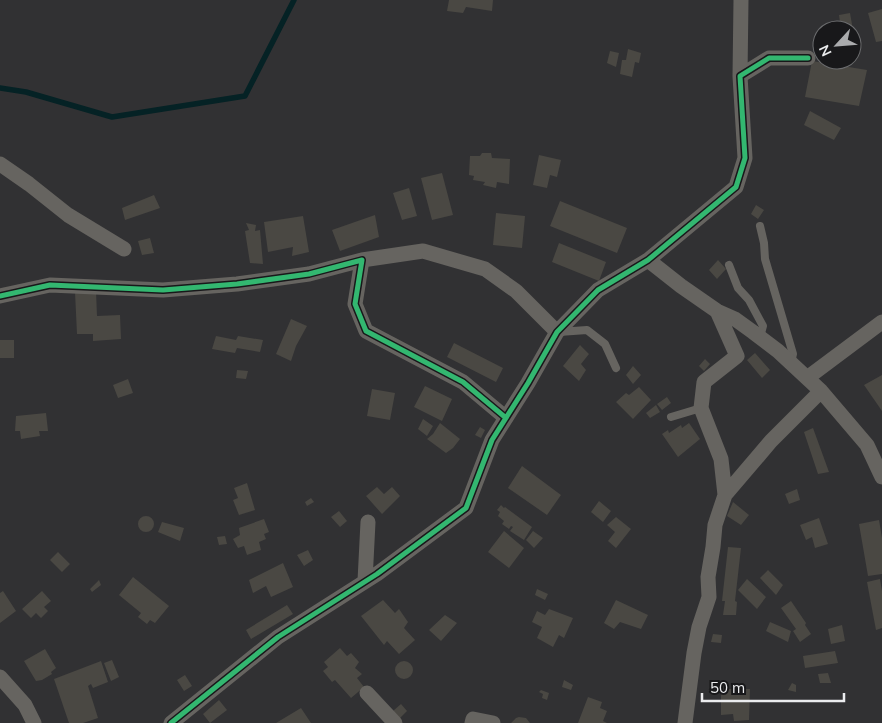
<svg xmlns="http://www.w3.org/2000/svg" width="882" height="723" font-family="Mulish,sans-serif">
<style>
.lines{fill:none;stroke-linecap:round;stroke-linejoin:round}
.stream{stroke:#052225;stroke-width:5.5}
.building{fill:#4a4843}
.lane{stroke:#666460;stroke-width:8}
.street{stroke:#666460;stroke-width:15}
.cycleway-casing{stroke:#18181a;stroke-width:8}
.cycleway{stroke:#33b770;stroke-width:5}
</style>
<rect width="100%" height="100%" fill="#313133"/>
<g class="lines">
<path class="stream" d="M0 88 26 92 112 117 245 96 294 0"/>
</g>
<path class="building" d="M449 0H493L492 11 466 7 463 13 447 11Z
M882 9V41L876 42 868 13Z
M850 13 853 30H841L839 15Z
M628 49 641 53 639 63 635 62 632 77 620 74 622 60H626Z
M610 51 619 53 616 67 607 63Z
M812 61 867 70 859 106 805 97Z
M810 111 841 128 834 140 804 125Z
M482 153H491L492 158 510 159 509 184 497 182 496 188 483 185 485 182 473 180 474 176 469 175 470 156H480Z
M539 155 561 160 557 177 550 175 547 188 533 185Z
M442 173 453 215 432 220 421 178Z
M409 188 417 216 402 220 393 193Z
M154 195 160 208 125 220 122 208Z
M560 201 627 228 617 253 550 226Z
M756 205 764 210 758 219 751 214Z
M496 213 525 216 522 248 493 245Z
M375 215 379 237 340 251 332 230Z
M303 216 309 252 292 256 293 247 268 252 264 222Z
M246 223 256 225 255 231 260 230 263 264 250 263 245 231 249 230Z
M150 238 154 253 142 255 138 241Z
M559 243 606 262 599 281 552 262Z
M718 260 726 269 717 279 709 270Z
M96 291 97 316 120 315 121 339 93 341V334H77L75 292Z
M291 319 307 326 296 346 291 361 276 354Z
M216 336 236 340 238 336 263 340 260 352 237 348 235 353 212 349Z
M0 340H14V358H0Z
M454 343 503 368 496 382 447 357Z
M580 345 589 354 581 364 586 370 579 381 563 366Z
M755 353 770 370 762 378 747 360Z
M705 359 710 364 704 371 699 366Z
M633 366 641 375 633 384 626 375Z
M237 370 248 371 246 379 236 378Z
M882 375V411L864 385Z
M128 379 133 393 118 398 113 385Z
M425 386 452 399 442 421 414 407Z
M639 387 651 400 633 419 616 402 626 393 629 395Z
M372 389 395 393 390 420 367 416Z
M667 397 671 403 662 410 657 404Z
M656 405 660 412 650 418 646 413Z
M46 413 48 431H39L40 436 21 439 20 431H15L16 416Z
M423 419 433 426 427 436 418 429Z
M440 423 460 439 453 448 446 453 427 439 433 434Z
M689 423 700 439 678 457 662 434 668 430 669 433 681 425 682 428Z
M480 427 485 430 481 438 475 435Z
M813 428 829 472 818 474 804 432Z
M522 466 561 495 547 515 508 488Z
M247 483 255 510 239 515 233 500 238 498 234 488Z
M377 487 384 494 392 487 400 496 382 514 366 496Z
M797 489 800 500 789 504 785 494Z
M311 498 314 502 307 506 305 502Z
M599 501 611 511 603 522 591 512Z
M733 502 749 515 741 525 727 516Z
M501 505 504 508 505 507 532 527 524 540 510 531 513 527 511 526 509 529 502 524 504 521 498 516 500 512 497 510Z
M339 511 347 521 340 527 331 517Z
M138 524a8 8 0 1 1 16 0a8 8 0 1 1-16 0Z
M616 517 631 529 616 548 608 541 615 532 607 525Z
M819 518 828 544 815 548 812 537 806 540 800 525Z
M264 519 269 532 264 534 266 539 259 542 261 550 247 555 244 546 238 548 233 539 240 535 239 528Z
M879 520 882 538V574L868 576 859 524Z
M162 522 184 528 180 541 158 532Z
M504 531 524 548 509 568 488 552Z
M533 531 543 538 534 548 526 540Z
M225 536 227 544 219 545 217 537Z
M728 547 741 548 735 601 737 602 736 615H723L725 601H722Z
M308 550 313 560 304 566 297 555Z
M58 552 70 564 62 572 50 560Z
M283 563 293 587 271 597 266 586 253 593 249 580Z
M768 570 783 585 776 595 760 578Z
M133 577 169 606 155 623 150 620 147 624 138 617 141 613 119 595Z
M747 579 766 597 757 609 738 590Z
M880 579 882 591V628L876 630 867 582Z
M99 580 101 585 92 592 90 589Z
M537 589 548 594 545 600 535 595Z
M3 591 16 611 0 623V593Z
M42 591 51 601 44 607 48 611 41 618 36 613 31 618 22 609Z
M383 600 395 613 399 609 408 622 404 628 415 640 399 654 387 641 384 645 361 616Z
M616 600 648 615 641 629 620 622 614 629 604 623Z
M791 601 806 623 805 625 811 634 800 642 793 631 796 629 781 608Z
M287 605 293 614 251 639 246 630Z
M549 609 573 618 564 638 559 635 553 647 537 638 542 627 532 622 537 611 545 615Z
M445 615 457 623 441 641 429 630Z
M770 622 791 631 788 642 766 631Z
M842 625 845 641 831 644 828 629Z
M713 634 722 635 721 643 711 642Z
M340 648 347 656 351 653 359 662 355 668 362 674 357 678 364 687 351 698 335 680 332 682 323 671 328 667 324 662Z
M45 649 56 668 51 672 52 674 42 680 36 681 24 661Z
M835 651 838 663 805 668 803 656Z
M112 660 119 677 111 681 104 663Z
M101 661 108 682 93 688 91 684 88 686 98 718 83 723H69L54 679Z
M395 670a9 9 0 1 1 18 0a9 9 0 1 1-18 0Z
M828 673 831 683H820L818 674Z
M185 675 192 686 184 691 177 680Z
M564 680 573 685 571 690 562 687Z
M792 683 796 685V692L788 690Z
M721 689H750L749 720 734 721 733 714 721 715Z
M541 690 549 693 547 700 542 698 543 694 539 692Z
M588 697 602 702 600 708 607 711 603 721 607 723H578Z
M219 700 227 710 210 723 203 714Z
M401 704 407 711 399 719 393 711Z
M301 708 311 723H276Z
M519 717 526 718 530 723H511L516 718Z"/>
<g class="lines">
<path class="lane" d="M760 226 764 243 765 259 793 354 791 363
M729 265 738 288 749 300 763 326 760 337
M559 332 587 330 605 344 616 368
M671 417 701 408"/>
<path class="street" d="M740 76 741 0
M0 164 29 184 68 215 124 249
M362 260 423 251 485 269 516 291 557 332
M648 260 681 286 717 311 735 319 753 332 778 351 821 391 867 445 882 477
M0 296 50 285 163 290 237 284 309 274 362 260 355 304 366 331 463 382 506 418
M717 311 737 356 704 382 701 408 721 459 725 495
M807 378 882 322
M365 581 368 522
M0 677 25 705 34 723
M367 693 395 723
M171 723 278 637 377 574 466 508 492 440 528 383 557 332 598 290 648 260 736 187 745 158 740 76 769 58H808
M472 723 473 719 493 723
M685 723 694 653 699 627 709 597 708 577 713 547 715 525 725 495 771 441 821 391"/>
<defs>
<path id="cycleway" d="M0 296 50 285 163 290 237 284 309 274 362 260 355 304 366 331 463 382 506 418
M171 723 278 637 377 574 466 508 492 440 528 383 557 332 598 290 648 260 736 187 745 158 740 76 769 58H808"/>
</defs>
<use href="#cycleway" class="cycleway-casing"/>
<use href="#cycleway" class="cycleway"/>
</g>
<g transform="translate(837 45) rotate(244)"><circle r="24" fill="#18181a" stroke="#6c6d6f"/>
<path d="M0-4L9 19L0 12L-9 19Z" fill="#aaabad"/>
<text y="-8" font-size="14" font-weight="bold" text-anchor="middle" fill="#ebecee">N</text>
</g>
<path d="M702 693v8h142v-8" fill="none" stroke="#ebecee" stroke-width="2.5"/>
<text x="710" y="693" font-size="15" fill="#ebecee" stroke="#18181a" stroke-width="4" paint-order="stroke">50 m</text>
</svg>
